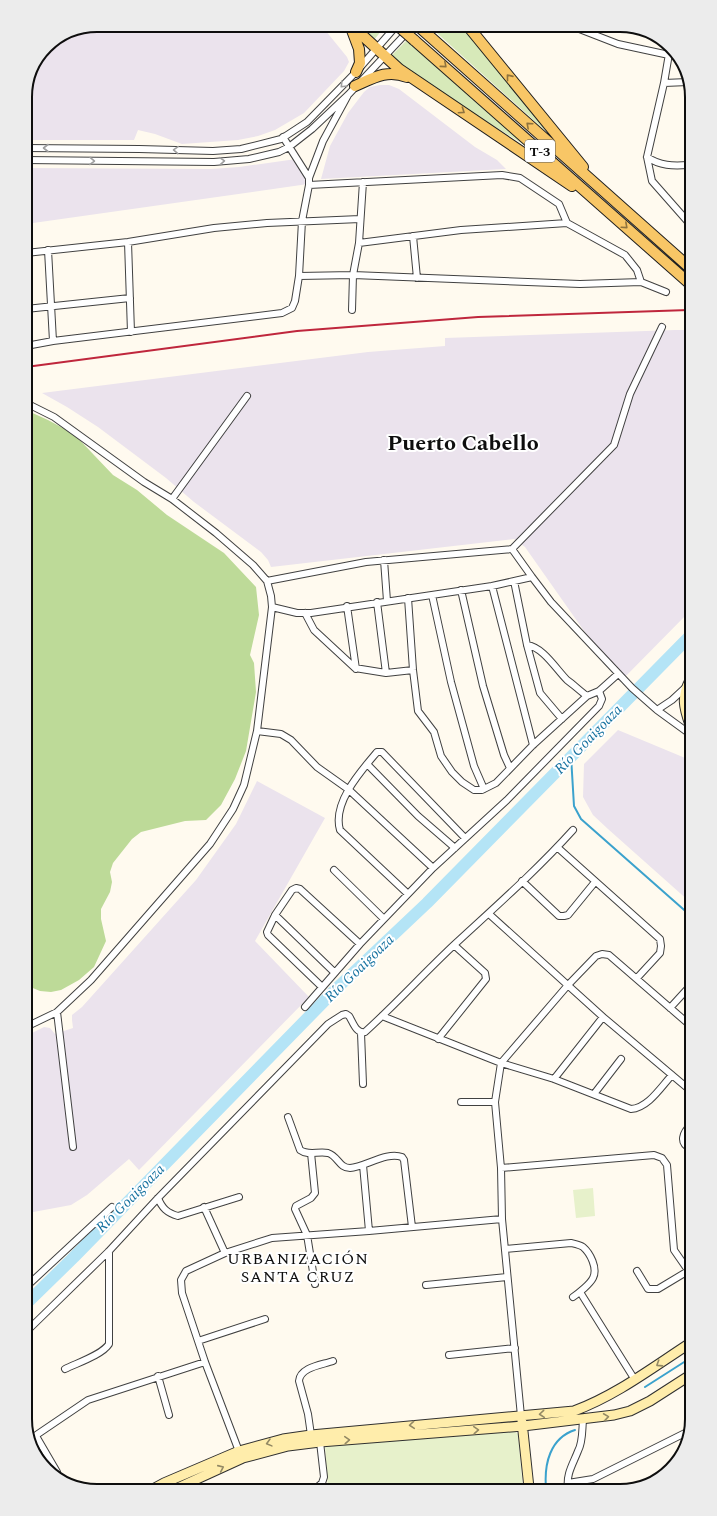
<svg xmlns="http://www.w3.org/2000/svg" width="717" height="1516" font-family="Spectral,serif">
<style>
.industrial{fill:#ebe3ed}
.green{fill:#d7e9b9}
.forest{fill:#bdda98}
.pitch{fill:#e7f1cb}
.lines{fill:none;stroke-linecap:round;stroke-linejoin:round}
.stream{stroke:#3ba2cd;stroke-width:2}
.river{stroke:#b4e4f6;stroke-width:12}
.street-casing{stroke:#414141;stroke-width:8}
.secondary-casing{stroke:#303030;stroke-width:11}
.primary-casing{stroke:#1f1f1f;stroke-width:12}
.street{stroke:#fff;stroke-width:6}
.secondary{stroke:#ffedab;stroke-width:9}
.primary{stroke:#f8c666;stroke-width:10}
.rail{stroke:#bf263c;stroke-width:2}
.primary-bridge-casing{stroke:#1f1f1f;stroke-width:12;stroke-linecap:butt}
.primary-bridge{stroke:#f8c666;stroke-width:10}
.oneway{stroke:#8f733e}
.oneway2{stroke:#9f9f9f}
.oneway3{stroke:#938964}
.labels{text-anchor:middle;stroke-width:4;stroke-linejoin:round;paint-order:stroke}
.shield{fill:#fff;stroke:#565656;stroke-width:1}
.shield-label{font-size:13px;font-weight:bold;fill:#0e0e0e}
.water-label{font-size:15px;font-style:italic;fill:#1772a0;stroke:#fff}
.quarter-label{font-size:16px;letter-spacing:1px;fill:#0e0e0e;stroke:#fff}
.town-label{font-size:22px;font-weight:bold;fill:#0e0e0e;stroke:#fff}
.rim{fill:none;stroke:#0e0e0e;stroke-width:2}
</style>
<rect width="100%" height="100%" fill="#fffaef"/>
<path class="industrial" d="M97 25H321L347 57 349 62 344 71 304 113 275 130 258 136 238 140 182 144 155 134 138 130 134 140H25V93L46 46 70 30Z
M380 85H389L399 89 475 147 497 160 506 169 321 179 330 146 348 113 364 92 370 87Z
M296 159 302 166 308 184 26 224 25 168 211 169 239 167Z
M675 330H689L690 611 620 682 525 547 514 539 271 567 268 560 261 552 194 502 166 478 98 427 67 407 42 393 368 352 445 346V338Z
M618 730 690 760V902L608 829 593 815 583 797 584 764Z
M257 781 325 818 255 941 309 997 139 1170 129 1159 87 1195 71 1205 28 1213V1035L44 1027 50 1028 55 1034 73 1028 72 1020V1015L82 1007 196 880 236 824Z"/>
<path class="green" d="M355 25H386L374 40Z
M428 25H469L560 144Z
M407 40 547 159 417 78 394 59 392 55Z"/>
<path class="forest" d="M26 410 48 420 74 434 113 475 137 490 167 515 224 553 256 587 259 615 250 655 254 663 256 692 246 751 235 779 221 805 206 820 185 821 141 832 132 839 113 863 110 872 112 882 110 892 101 909V919L106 941 94 967 79 980 61 990 51 992 40 991 28 986Z"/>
<path class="pitch" d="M593 1188 595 1216 576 1218 573 1190Z
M513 1430 518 1434 523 1488 328 1489 325 1446Z"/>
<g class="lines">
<path class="stream" d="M571 756 574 806 581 819 691 916
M645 1387 692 1357
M546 1488C544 1464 550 1438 575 1430"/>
<path class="river" d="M29 1301 74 1257 336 989 427 903 690 636"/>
<defs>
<path id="street" d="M569 25 618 44 669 55
M670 48 664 83 647 157 652 181 689 223
M664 83 688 82
M283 137 309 178
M25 148 139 149 213 151 241 149 281 139 307 122 356 72 397 25
M647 157C660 166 673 166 688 165
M25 160 214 162 249 159 279 152 289 147 312 129 348 95 414 25
M309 185 502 175 520 178 559 204 567 223 625 255 637 270 641 282
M413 236 417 278
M128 242 131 332
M359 243 461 230 567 223
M48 250 53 341
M26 253 128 242 214 228 267 223 360 219
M299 276 353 275 580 284 641 282 666 292
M26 309 130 298
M352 310 353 275 359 243 363 182
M26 346 53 341 282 313 292 308 295 301 299 276 302 221 309 185V178L323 141 348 95
M26 403 54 417 144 482 172 499 216 533 253 565 267 581 271 596 272 607 257 731 244 785 233 809 210 844 91 980 57 1012 28 1026
M172 499 247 396
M512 549 532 577 551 602 632 688 657 710 672 700 686 687
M384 560 387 601
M267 581 366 562 512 549 614 445 630 394 662 327
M514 581 527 645 540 693 562 719
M492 586 533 745
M461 590 483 686 504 755 510 768
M432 595 451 682 474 766 484 789
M408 598 413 670 418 711 434 732 441 756 452 772 462 782 474 790H482L496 783 533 745 587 696 599 691 618 674
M377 602 386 673
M347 606 356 669
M272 607 297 613H311L492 586 532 577
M305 613 314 630 355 668 386 673 413 670
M527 645C543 647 556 669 567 680 574 685 580 691 587 696
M657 710 690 734
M257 731 281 734 291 740 317 767 348 789 433 868
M367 764 418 816 455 848
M557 847 660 939 661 946 660 953 637 978
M334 870 384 919
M522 881 559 916H564L568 915 595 882
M408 894 340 830C332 803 361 771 377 752H382L465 838
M489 914 603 1017 691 1091
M275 915 334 972
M321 986 268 935 267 932 275 915 292 890 296 888 300 889 360 944
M305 1007 360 944 433 868 507 800 599 706 602 699 599 691
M670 1008 691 985
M57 1012 73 1147
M382 1016 501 1063 554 1079 631 1109C648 1108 661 1087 672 1075
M361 1033 363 1084
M438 1039 486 979 485 973 454 945
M554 1079 603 1017
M594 1094 621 1059
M461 1102H495
M288 1117 300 1150C308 1156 318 1151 328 1153 338 1156 339 1168 350 1168 365 1167 387 1151 402 1157L404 1160 412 1227
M691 1125C683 1132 678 1143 691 1149
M311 1153 315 1193 311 1198 296 1206 295 1209 307 1235 315 1284
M363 1165 369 1231
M501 1168 654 1155 662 1158 667 1165 674 1250 692 1276
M158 1198C162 1208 167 1213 178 1216L239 1197
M204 1207 225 1253
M505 1249 571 1243C575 1244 580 1245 583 1247 590 1253 598 1268 593 1278 590 1284 579 1293 573 1297
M637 1271 648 1289H658L688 1271
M28 1285 112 1207
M426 1285 507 1277
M580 1292 635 1380
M29 1329 109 1251 158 1198 328 1024 342 1015 346 1014 349 1016C353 1022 356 1034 365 1032 396 1004 424 973 455 944 495 907 536 871 573 830
M198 1341 265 1319
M449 1355 515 1348
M65 1369C77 1363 102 1355 109 1344V1251
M158 1376 169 1415
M521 1416 502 1219 501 1168 495 1102 501 1063 568 985 596 956 602 954 609 955 691 1026
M311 1435 308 1414 299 1381C300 1367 322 1365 333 1361
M36 1436 57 1472
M29 1440 88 1400 205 1362
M240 1454 205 1362 182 1293 181 1280 186 1271 225 1253 272 1238 369 1231 502 1219
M568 1483 593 1479 687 1432
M568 1488C566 1474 573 1464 578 1451 583 1442 582 1430 583 1420
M315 1489 322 1483 324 1477 320 1442"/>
<path id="secondary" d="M690 680C681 697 684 708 690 725
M522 1422 529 1488
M151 1490 164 1483 239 1451 283 1439 311 1435 574 1411C617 1395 653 1367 692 1342
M173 1490 243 1458 288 1446 320 1442 523 1426 614 1415 630 1411 650 1401 692 1374"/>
<path id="primary" d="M350 25 359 49 360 63 356 72
M351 25 399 69 572 186
M417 25 689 267
M467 25 583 167
M414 40 689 283
M355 86C373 78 387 69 407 77"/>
</defs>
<use href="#street" class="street-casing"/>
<use href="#secondary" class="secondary-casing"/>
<use href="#primary" class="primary-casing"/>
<use href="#street" class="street"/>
<use href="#secondary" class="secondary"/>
<use href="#primary" class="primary"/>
<path class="rail" d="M26 367 297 331 478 317 689 310"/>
<defs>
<path id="primary-bridge" d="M397 25 414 40"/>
</defs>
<use href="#primary-bridge" class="primary-bridge-casing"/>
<use href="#primary-bridge" class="primary-bridge"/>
</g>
<defs><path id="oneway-chevron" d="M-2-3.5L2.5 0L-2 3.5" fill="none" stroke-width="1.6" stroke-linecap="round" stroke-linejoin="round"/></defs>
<g class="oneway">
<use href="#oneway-chevron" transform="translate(444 65) rotate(41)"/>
<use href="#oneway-chevron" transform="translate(509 77) rotate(-129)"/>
<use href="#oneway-chevron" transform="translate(462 111) rotate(34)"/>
<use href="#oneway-chevron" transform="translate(529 125) rotate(-138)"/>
<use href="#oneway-chevron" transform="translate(625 226) rotate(42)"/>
</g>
<g class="oneway2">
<use href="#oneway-chevron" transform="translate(343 85) rotate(134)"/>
<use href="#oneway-chevron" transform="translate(46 148) rotate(-180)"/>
<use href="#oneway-chevron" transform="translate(176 150) rotate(-178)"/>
<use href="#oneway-chevron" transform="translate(92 161) rotate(1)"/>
<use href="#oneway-chevron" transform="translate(222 161) rotate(-4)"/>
</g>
<g class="oneway3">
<use href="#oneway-chevron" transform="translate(659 1364) rotate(147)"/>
<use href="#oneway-chevron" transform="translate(542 1414) rotate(175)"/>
<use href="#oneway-chevron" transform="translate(606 1417) rotate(-8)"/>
<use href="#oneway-chevron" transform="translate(412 1425) rotate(175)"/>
<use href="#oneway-chevron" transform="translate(476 1430) rotate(-4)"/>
<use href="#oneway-chevron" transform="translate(347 1440) rotate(-4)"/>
<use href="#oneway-chevron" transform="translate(269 1443) rotate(165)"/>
<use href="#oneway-chevron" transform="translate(221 1468) rotate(-24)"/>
</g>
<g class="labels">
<rect class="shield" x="525" y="140" width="30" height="22" rx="3"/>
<g class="shield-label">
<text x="540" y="156">T-3</text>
</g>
<g class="water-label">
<text transform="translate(588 739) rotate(-46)" y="5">Río Goaigoaza</text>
<text transform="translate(359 968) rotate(-44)" y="5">Río Goaigoaza</text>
<text transform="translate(130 1198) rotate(-45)" y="5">Río Goaigoaza</text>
</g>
<g class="quarter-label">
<text x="298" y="1264">URBANIZACIÓN<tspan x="298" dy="18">SANTA CRUZ</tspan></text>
</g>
<g class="town-label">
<text x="463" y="450">Puerto Cabello</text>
</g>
</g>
<path d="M0 0H717V1516H0ZM97 32H620A65 65 0 0 1 685 97V1419A65 65 0 0 1 620 1484H97A65 65 0 0 1 32 1419V97A65 65 0 0 1 97 32Z" fill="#ececec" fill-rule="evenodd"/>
<path class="rim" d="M97 32H620A65 65 0 0 1 685 97V1419A65 65 0 0 1 620 1484H97A65 65 0 0 1 32 1419V97A65 65 0 0 1 97 32Z"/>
</svg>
